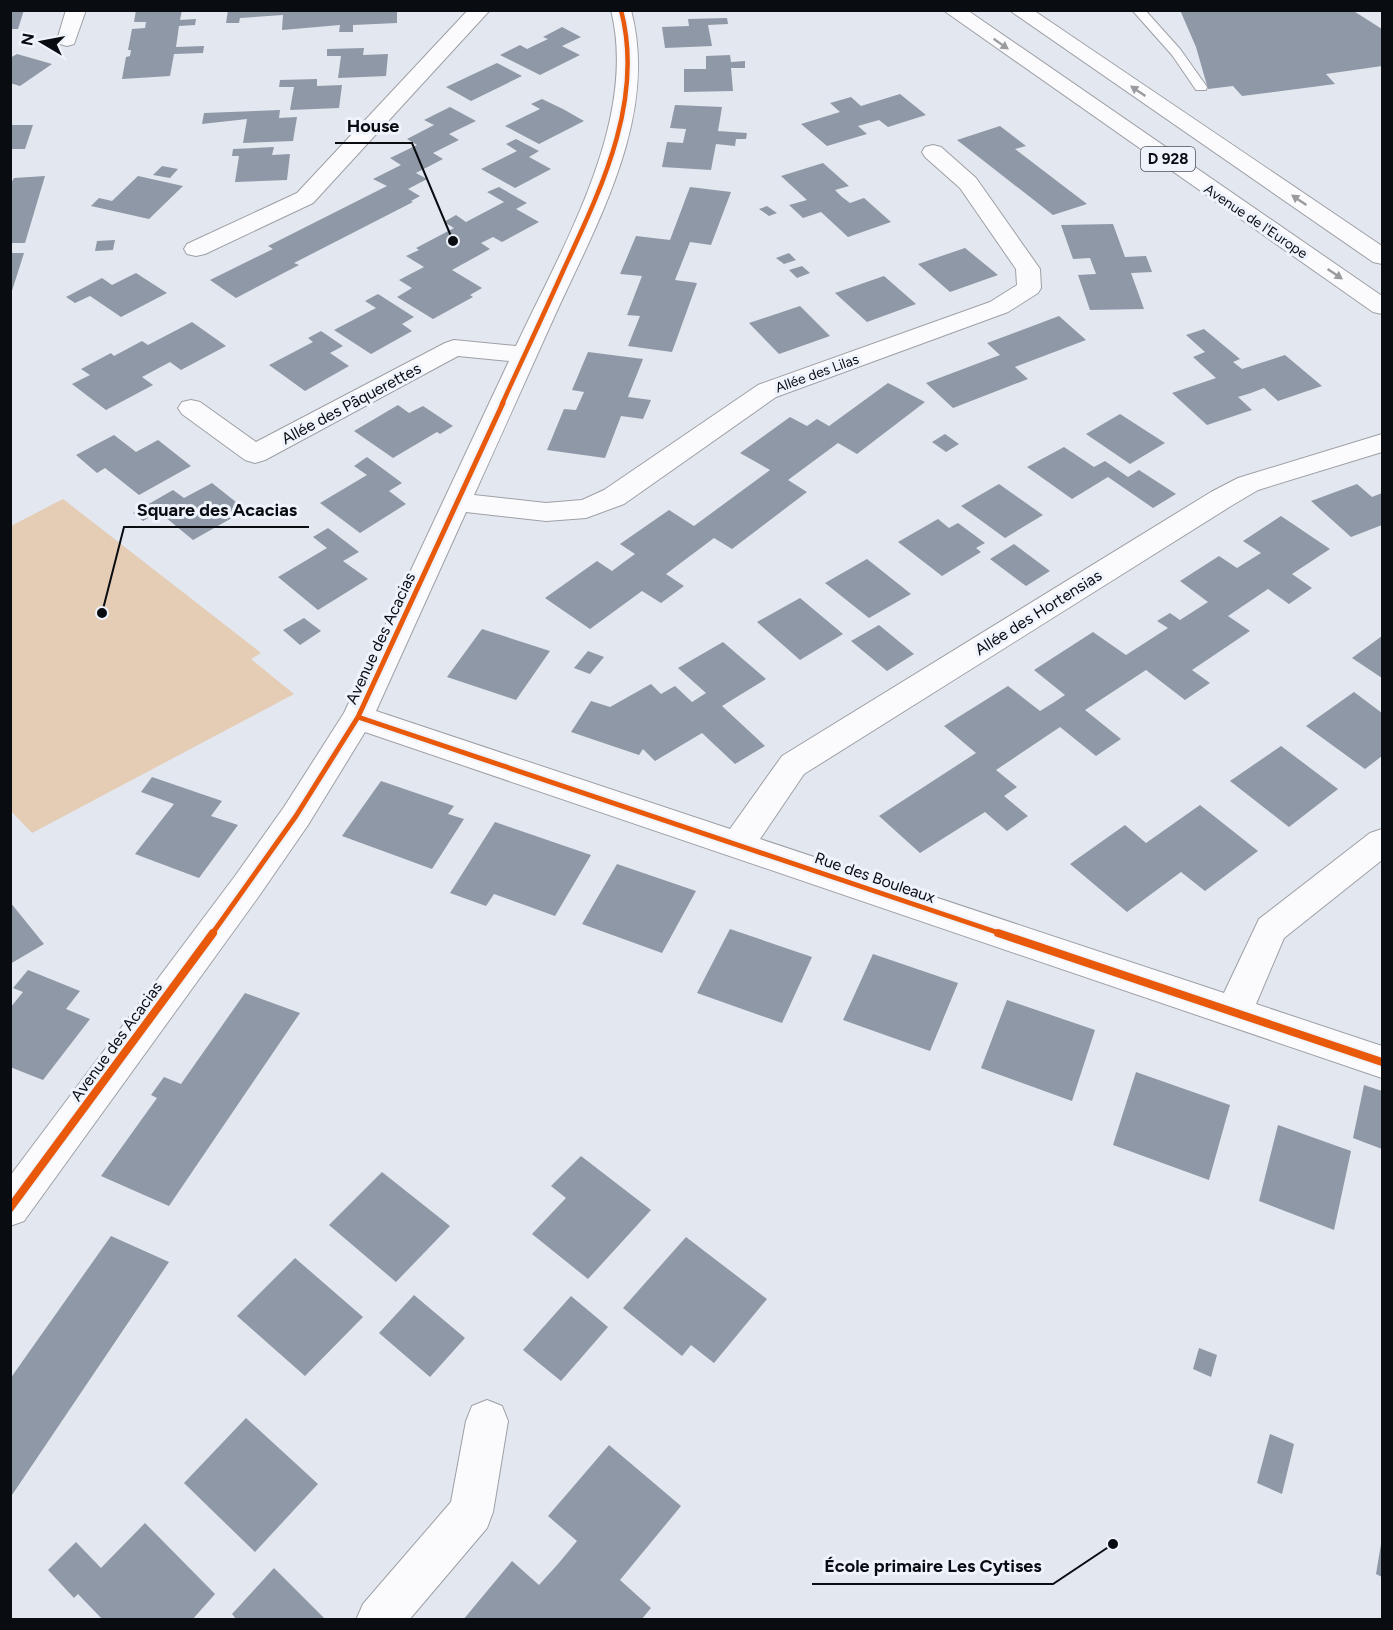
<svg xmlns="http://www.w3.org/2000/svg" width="1393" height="1630" font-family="Figtree,sans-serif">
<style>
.green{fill:#e4ccb5}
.building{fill:#8f98a6}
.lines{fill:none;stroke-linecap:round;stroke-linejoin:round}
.service-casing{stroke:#9da0a6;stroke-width:2}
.minor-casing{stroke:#9da0a6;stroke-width:2}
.primary-casing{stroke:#9da0a6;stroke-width:2}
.service{fill:#fbfbfd;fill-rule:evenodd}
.minor{fill:#fbfbfd;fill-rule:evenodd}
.primary{fill:#fbfbfd;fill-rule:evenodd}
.cycleway-far2-casing{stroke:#eef3fc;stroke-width:8}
.cycleway-far1-casing{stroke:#eef3fc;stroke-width:9}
.cycleway-casing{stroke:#eef3fc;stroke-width:11}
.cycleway-far2{stroke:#e8590c;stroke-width:4.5}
.cycleway-far1{stroke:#e8590c;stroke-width:5}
.cycleway{stroke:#e8590c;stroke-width:8}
.oneway{fill:#9a9b9f}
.labels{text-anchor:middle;stroke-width:6;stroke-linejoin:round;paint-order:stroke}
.far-street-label{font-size:14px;fill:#090c11;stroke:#eef3fc}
.shield{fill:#eef3fc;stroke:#4e5158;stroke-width:1.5}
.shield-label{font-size:15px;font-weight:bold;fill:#090c11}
.street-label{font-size:16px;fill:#090c11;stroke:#eef3fc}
.leader{fill:none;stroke:#090c11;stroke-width:2}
.callout-dot{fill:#090c11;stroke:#eef3fc;stroke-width:2}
.callout-label{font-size:18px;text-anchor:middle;font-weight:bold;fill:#090c11;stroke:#eef3fc;stroke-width:6;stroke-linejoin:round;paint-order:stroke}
</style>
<rect width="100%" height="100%" fill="#e3e7ef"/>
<path class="green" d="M63 499 261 653 251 659 294 694 32 833 11 811V526Z"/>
<path class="building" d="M10 10H24L18 29H10Z
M136 10H182L180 20 196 19 195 25 179 26 176 47 204 46 203 53 174 54 170 76 122 79 126 57 130 56 131 50H128L132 29 145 28 146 22H134Z
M228 10H397V23L353 25V32H339L340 25 282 30 283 15 240 18 239 23H226Z
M1180 10H1352L1382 29V66L1326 74 1335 84 1242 96 1233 86 1208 89 1196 47Z
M727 18 728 24 708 25 712 46 665 48 662 27 689 26 688 19Z
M562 27 581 37 562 46 580 55 540 75 500 55 520 45 527 49 548 39 543 37Z
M364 48 363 55 388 54 386 76 338 78 341 56H327V49Z
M17 54 52 64 20 86 10 83V58Z
M730 55 731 62 745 61V68H731L733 91 684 92V69H706V56Z
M497 63 522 76 471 101 446 87Z
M317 79V86L342 85 339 108 290 110 294 87H279L280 80Z
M900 94 926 115 888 127 879 120 858 126 867 134 827 146 801 124 840 112 830 103 851 97 861 106Z
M542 99 563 109 584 121 539 144 505 126 540 109 531 104Z
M675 105 722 107 718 131 747 133 746 139H736L735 146 716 144 711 170 662 167 667 142 683 143 686 129 670 128Z
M450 107 476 121 449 134 459 140 433 153 443 159 416 173 427 179 408 189 420 196 411 201 413 202 294 263 299 265 236 298 210 280 273 249 268 246 387 186 373 179 401 165 390 158 417 145 407 139 434 125 424 120Z
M280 110 279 118 297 117 293 141 243 143 247 119 202 124 204 113Z
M10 125H33L25 149H10Z
M1000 126 1026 146 1015 149 1087 204 1053 215 957 140Z
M516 139 539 151 529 157 551 169 515 188 481 169 517 151 506 144Z
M274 147 272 155 290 154 287 180 235 182 239 156H232L233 149Z
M823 163 849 186 835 190 842 197 850 203 864 198 891 222 848 237 821 212 803 218 789 205 807 200 781 176Z
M162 166 178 169 170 178 153 175Z
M45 176 25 243H10V185L14 178Z
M138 176 183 186 149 219 91 206 99 198 112 201Z
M499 187 527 203 516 209 539 222 502 242 493 237 481 243 490 249 452 270 482 288 470 295 473 297 433 319 397 297 412 288 399 280 424 267 406 256 419 250 416 248 454 228 444 222 456 215 466 222 504 202 487 192Z
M690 187 731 192 711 245 690 242 675 280 697 283 672 352 628 346 640 316 627 315 642 276 620 274 636 236 670 240Z
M767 206 777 213 769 216 759 209Z
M1113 224 1125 257 1146 256 1152 272 1131 273 1144 309 1090 310 1078 275 1096 274 1090 258 1073 259 1061 225Z
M115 240 113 250 95 251 97 241Z
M965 248 998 275 950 292 918 264Z
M10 253H24L11 294H10Z
M789 253 796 260 784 264 776 258Z
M802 266 810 273 797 278 789 270Z
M136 273 167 293 121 317 90 296 75 303 66 297 102 278 112 285Z
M884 276 916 304 867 322 835 293Z
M378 294 414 317 402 324 412 331 371 354 334 330 376 308 365 301Z
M800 306 830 336 779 354 749 323Z
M1059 316 1086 340 1015 367 1028 379 953 408 926 383 1000 355 987 343Z
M192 322 226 346 181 370 170 362 142 377 153 385 106 410 72 384 90 375 81 369 111 353 114 356 142 341 148 345Z
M1204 329 1240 359 1233 362 1242 369 1285 355 1322 386 1278 401 1264 388 1251 393 1238 397 1252 410 1207 425 1172 393 1216 378 1193 357 1205 352 1186 335Z
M321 331 343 346 330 353 349 366 305 391 269 365 313 342 308 338Z
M588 352 643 359 628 397 651 400 643 419 621 416 605 458 547 450 564 409 576 410 584 392 572 390Z
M888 383 925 402 857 454 838 443 788 480 807 492 732 549 714 538 666 574 684 586 661 603 642 591 590 629 545 598 597 561 612 571 624 562 635 554 620 544 669 510 694 526 770 470 740 453 790 417 807 426 817 419 829 426Z
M398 405 409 413 423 406 453 426 440 434 437 432 393 458 354 431Z
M1120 414 1165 443 1130 464 1086 434Z
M945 434 959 444 946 452 932 442Z
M114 435 136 452 158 440 191 466 139 495 105 468 97 473 76 455Z
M1064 447 1094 467 1105 461 1128 477 1139 470 1176 494 1153 508 1108 477 1072 499 1027 467Z
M367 457 402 483 389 491 406 504 360 533 320 503 367 475 354 466Z
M212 483 246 510 193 540 159 512 143 521 133 513 173 490 184 498Z
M999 484 1043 515 1005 538 961 506Z
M1357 484 1372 497 1382 493V525L1351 537 1311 501Z
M1281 516 1330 549 1292 574 1312 588 1289 604 1268 589 1228 616 1250 631 1192 670 1210 683 1185 700 1146 670 1085 710 1121 739 1096 756 1060 727 996 770 1017 787 1004 796 1028 816 1007 831 985 812 920 853 879 816 976 753 944 726 1008 686 1040 711 1053 703 1065 695 1034 670 1093 632 1126 655 1168 628 1157 621 1170 613 1180 620 1208 602 1180 581 1219 556 1237 568 1261 553 1243 541Z
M938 519 949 528 958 523 985 543 976 548 981 552 942 576 898 542Z
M328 528 359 552 343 561 368 579 318 610 278 577 327 548 313 537Z
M1014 544 1050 571 1026 586 990 559Z
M867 559 911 594 869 618 825 583Z
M800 598 843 634 800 660 757 622Z
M304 618 321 631 300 645 283 630Z
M879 625 914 654 887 671 851 641Z
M482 629 550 651 516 700 447 677Z
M1382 636V678L1352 658Z
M723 642 766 679 722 706 765 746 735 764 702 733 655 761 643 749 639 755 571 732 591 701 610 707 651 684 661 694 675 686 692 702 706 693 678 668Z
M588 651 604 657 590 674 574 668Z
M1354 692 1382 713V756L1365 769 1306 726Z
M1281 746 1338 789 1289 827 1230 781Z
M152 777 222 801 211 816 238 825 199 878 135 854 174 804 141 792Z
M381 781 454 806 448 814 464 819 432 869 342 836Z
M1200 805 1258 851 1205 891 1181 872 1127 912 1070 864 1125 825 1146 843Z
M495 822 591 855 555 916 494 894 486 906 450 893Z
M617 864 696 891 662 953 582 924Z
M10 902 44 944 10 964Z
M730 929 812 957 782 1023 697 993Z
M873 954 958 983 930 1051 843 1020Z
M28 970 80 991 66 1009 90 1019 43 1080 10 1067V1008L23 992 13 988Z
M245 993 300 1013 169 1206 101 1176 157 1098 151 1095 164 1077 181 1084Z
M1007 1000 1095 1030 1072 1101 981 1068Z
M1136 1072 1230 1105 1209 1180 1113 1145Z
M1364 1085 1382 1091V1149L1353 1138Z
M1278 1125 1351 1151 1334 1230 1259 1201Z
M581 1156 651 1210 588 1279 532 1234 566 1198 551 1186Z
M382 1172 450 1226 396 1282 329 1225Z
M111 1236 169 1262 10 1498V1379Z
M686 1237 767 1299 714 1363 691 1345 682 1356 623 1308Z
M295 1258 363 1317 305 1376 237 1316Z
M414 1295 465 1338 430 1377 379 1333Z
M571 1296 608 1327 561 1381 523 1350Z
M1199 1348 1217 1355 1211 1377 1193 1369Z
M246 1418 318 1484 255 1552 184 1483Z
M1270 1434 1294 1444 1282 1494 1257 1483Z
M609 1445 681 1506 620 1580 651 1608 641 1620H463L512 1561 539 1585 558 1564 577 1541 548 1516Z
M145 1523 215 1594 192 1620H103L78 1594 74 1598 48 1570 76 1542 101 1568Z
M1381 1544H1382V1577L1376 1574Z
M274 1568 326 1620H237L232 1614Z"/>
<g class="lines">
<defs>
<path id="service" d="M1132 10H1145L1180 49 1207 87 1206 90H1196L1172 55Z"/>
<path id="minor" d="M66 10H86L74 44 67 46 60 44 57 40Z
M468 10H490L313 203 205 254 196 256 187 254 184 249 187 244 297 193Z
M611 10H631C659 115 598 221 556 313 529 373 502 434 474 495L546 503 582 500 604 490 758 385 990 302 1017 285 1016 269 960 188 925 157 922 152 925 147 933 145 941 147 976 178 1040 269 1041 288 1038 293 1008 312 776 397 624 504 586 518 546 521 466 512 376 711 730 829 782 756 1211 492 1238 478 1382 434V452L1258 490 1231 506 804 774 760 839 1224 993 1259 919 1370 833 1382 829V860L1284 938 1256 1004 1382 1046V1078L365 732 308 825 259 896 24 1221 10 1226V1176L235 876 284 807 344 713 509 361 458 356 265 460 255 463 245 460 182 414 178 408 182 402 191 400 200 402 256 442 445 343 454 340 516 346C561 249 639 121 611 10Z
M487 1400 502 1406 508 1421 493 1512 487 1528 409 1620H356L363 1604 451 1502 466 1421 472 1406Z"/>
<path id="primary" d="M943 10H967L1382 296V314L1373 312Z
M1009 10H1033L1382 246V264L1373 262Z"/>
</defs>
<use href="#service" class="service-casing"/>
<use href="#minor" class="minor-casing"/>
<use href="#primary" class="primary-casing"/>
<use href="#service" class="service"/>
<use href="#minor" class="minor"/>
<use href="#primary" class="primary"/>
<defs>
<path id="cycleway-far2" d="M502 404C522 360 543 316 563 271 600 191 645 101 621 10"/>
<path id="cycleway-far1" d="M358 717 1002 934
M212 934 296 816 358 717 503 403"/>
<path id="cycleway" d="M998 933 1382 1062
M10 1208 213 933"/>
</defs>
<use href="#cycleway-far2" class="cycleway-far2-casing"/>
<use href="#cycleway-far1" class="cycleway-far1-casing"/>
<use href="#cycleway" class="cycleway-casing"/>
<use href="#cycleway-far2" class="cycleway-far2"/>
<use href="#cycleway-far1" class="cycleway-far1"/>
<use href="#cycleway" class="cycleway"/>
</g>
<defs><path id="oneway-solid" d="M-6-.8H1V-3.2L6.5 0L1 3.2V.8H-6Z" transform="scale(1.5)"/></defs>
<g class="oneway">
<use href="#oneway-solid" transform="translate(1001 44) rotate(35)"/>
<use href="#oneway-solid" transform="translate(1138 91) rotate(-146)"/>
<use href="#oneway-solid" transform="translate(1299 200) rotate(-146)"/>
<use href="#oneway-solid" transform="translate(1335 274) rotate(34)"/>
</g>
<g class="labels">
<g class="far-street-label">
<text transform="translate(1256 221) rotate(34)" y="5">Avenue de l'Europe</text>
<text transform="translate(817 373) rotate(-20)" y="5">Allée des Lilas</text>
</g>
<rect class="shield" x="1141" y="147" width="54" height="24" rx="4.5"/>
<g class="shield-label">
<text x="1168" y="164">D 928</text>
</g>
<g class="street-label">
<text transform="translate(351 403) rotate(-28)" y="6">Allée des Pâquerettes</text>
<text transform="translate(1038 612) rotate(-32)" y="6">Allée des Hortensias</text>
<text transform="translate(380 638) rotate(-65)" y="6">Avenue des Acacias</text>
<text transform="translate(875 877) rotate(19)" y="6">Rue des Bouleaux</text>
<text transform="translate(116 1041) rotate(-54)" y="6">Avenue des Acacias</text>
</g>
</g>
<path class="leader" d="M453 241L412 143H335M102 613L124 527H309M1113 1544L1053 1584H812"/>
<g class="callout-dot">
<circle cx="453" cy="241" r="6"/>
<circle cx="102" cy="613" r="6"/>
<circle cx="1113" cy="1544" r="6"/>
</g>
<g class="callout-label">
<text x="373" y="132">House</text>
<text x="217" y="516">Square des Acacias</text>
<text x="933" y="1572">École primaire Les Cytises</text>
</g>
<rect width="1393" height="1630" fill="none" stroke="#090c11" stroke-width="24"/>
<g transform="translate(42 42) rotate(280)" stroke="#eef3fc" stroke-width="4.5" paint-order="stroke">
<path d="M0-4.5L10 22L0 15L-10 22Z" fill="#090c11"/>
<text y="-9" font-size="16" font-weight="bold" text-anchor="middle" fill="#090c11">N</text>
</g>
</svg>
